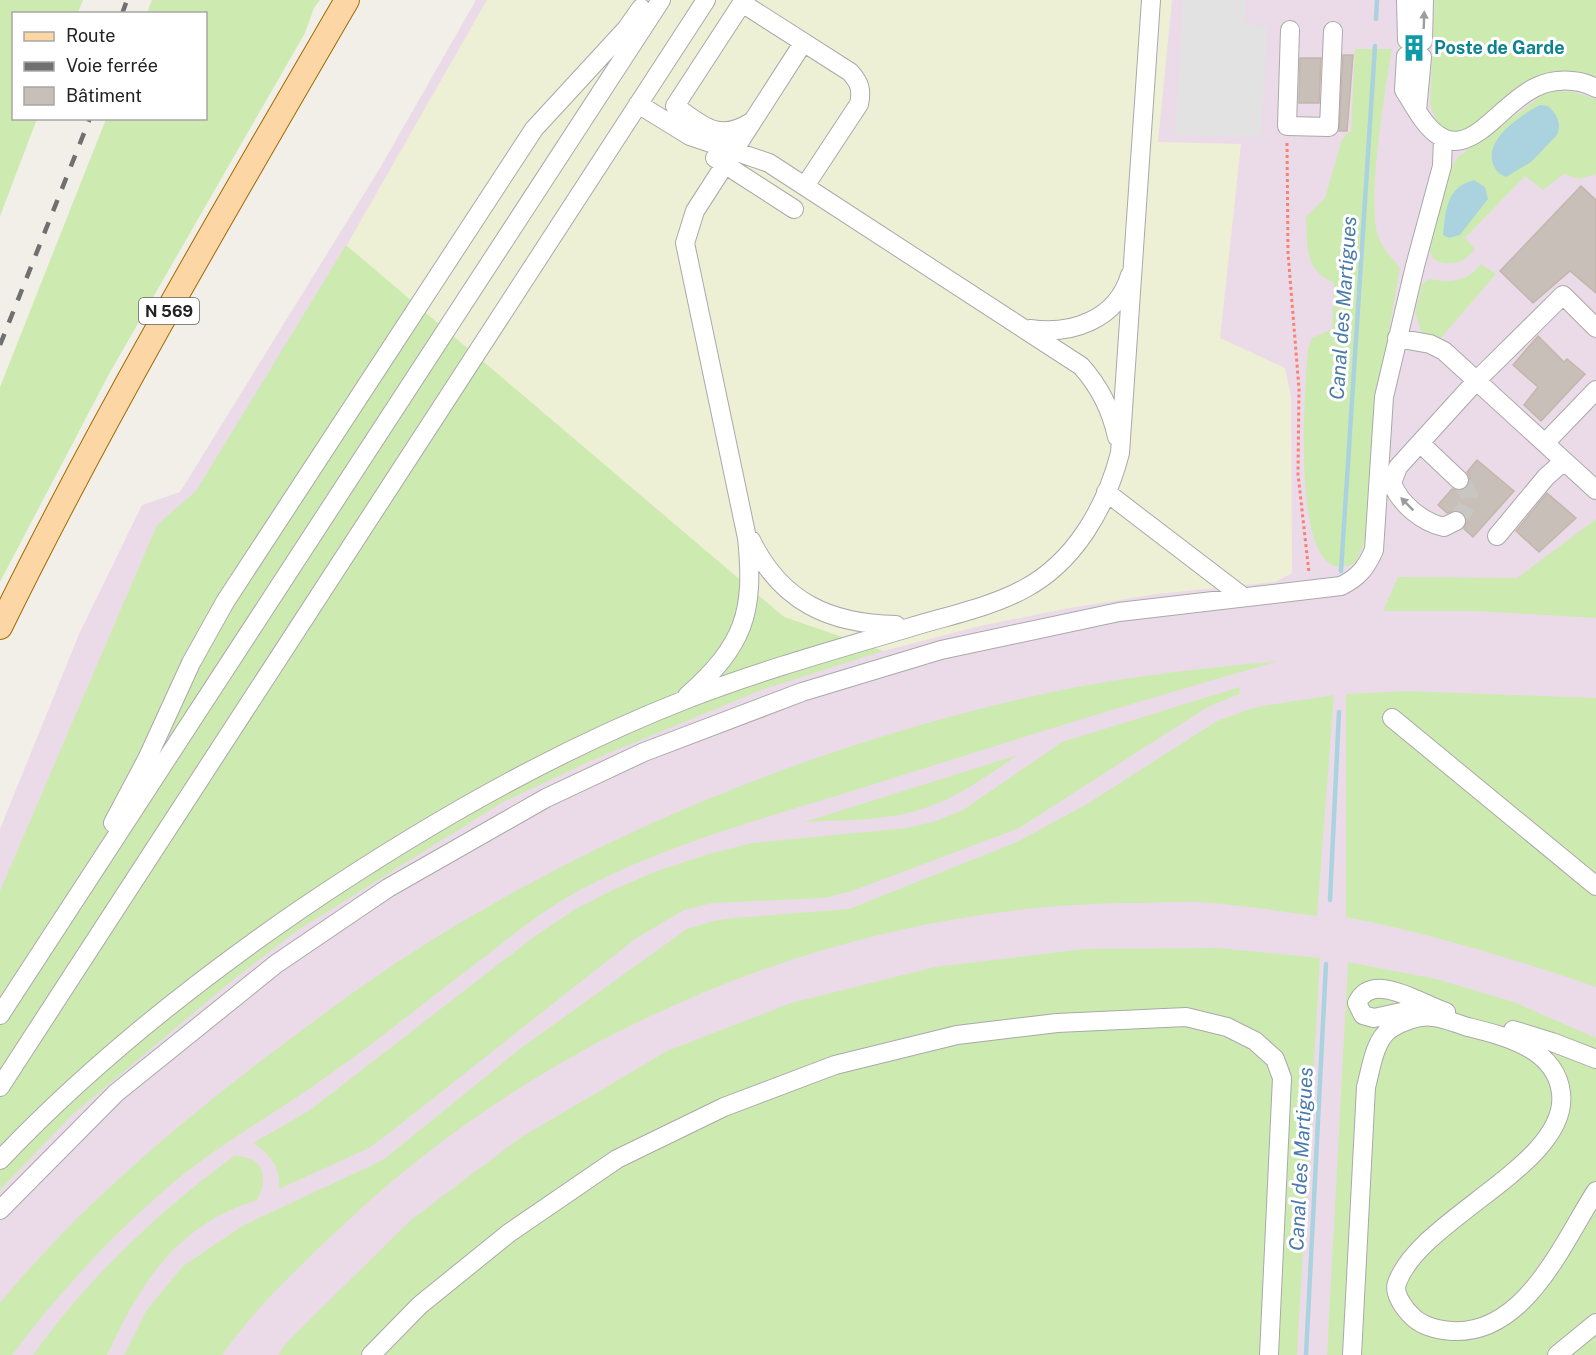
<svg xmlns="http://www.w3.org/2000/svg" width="1596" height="1355" font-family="'Public Sans',sans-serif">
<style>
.industrial{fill:#ebdbe8}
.farmland{fill:#eef0d5}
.grass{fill:#cdebb0}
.parking{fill:#e2e2e2}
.water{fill:#aad3df}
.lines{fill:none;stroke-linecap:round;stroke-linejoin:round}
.stream{stroke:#aad3df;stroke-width:4.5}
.building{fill:#c7bfb8;stroke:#c4b6ab;stroke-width:1.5}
.minor-tunnel{stroke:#c8c6c1;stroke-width:18;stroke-dasharray:18 9;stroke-linecap:butt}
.minor-casing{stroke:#a9a9a9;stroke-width:20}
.major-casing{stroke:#a06b00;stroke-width:26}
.path{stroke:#fa8072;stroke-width:3;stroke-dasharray:3 3;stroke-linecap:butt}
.minor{stroke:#fff;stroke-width:18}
.major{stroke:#fcd6a4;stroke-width:24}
.rail{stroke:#707070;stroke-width:4.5;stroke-dasharray:12 12;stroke-linecap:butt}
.oneway{fill:#9c9c9c}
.labels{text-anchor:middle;stroke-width:6;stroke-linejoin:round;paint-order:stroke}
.shield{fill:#fff;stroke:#646464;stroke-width:1.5}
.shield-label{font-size:16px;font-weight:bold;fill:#222}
.culture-label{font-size:18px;font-weight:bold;fill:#0d838f;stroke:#fff;text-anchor:start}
.water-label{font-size:20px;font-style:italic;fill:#4a7aab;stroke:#fff}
</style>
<rect width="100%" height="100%" fill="#f2efe9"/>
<path class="industrial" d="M476 0H1399L1431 40 1433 0H1596V1355H0V829L80 632 142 505 180 492 380 168Z"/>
<path class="farmland" d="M487 0H1172L1158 142 1241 144 1220 338 1285 368 1291 396 1292 573 1275 582 1157 594 1069 608 980 626 883 651 784 617 344 250Z"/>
<path class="grass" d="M0 0H83L78 13 14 14V118L37 119 0 216Z
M152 0H320L314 8 305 33 109 374 0 582V387L106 119 206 118V14L147 13Z
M1435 0H1596V80L1574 73 1462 131 1452 132 1438 124 1430 105Z
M1355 49H1392C1386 85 1365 208 1379 238 1383 249 1393 259 1400 268L1376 404 1367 536 1356 562C1286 602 1306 380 1308 349L1312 338 1332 329 1334 283C1303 269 1308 247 1306 217L1325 198 1342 139 1351 131Z
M1558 91 1574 92 1596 99V174L1579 179 1564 174 1543 190 1525 176 1465 238 1475 249C1464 263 1450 268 1433 259L1429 249 1452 166 1459 156 1544 94Z
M346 245 784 617 883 651 764 689 597 758 503 802 298 930 234 979 72 1115 0 1190V891L157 525 196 491Z
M1481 264 1496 274 1440 339 1422 333 1415 313 1422 284 1430 279C1451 283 1467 282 1481 264Z
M1596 519V618L1477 611H1383L1398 577 1517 578Z
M1279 661C1141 700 1004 743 868 786 773 816 671 842 582 889 550 906 520 929 491 952 436 993 382 1038 326 1077 276 1113 221 1143 174 1182 114 1233 59 1292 12 1355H0V1303C77 1209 174 1127 270 1054 331 1008 392 963 458 924 631 821 821 746 1016 700 1102 679 1191 669 1279 661Z
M1240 687 1239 694 1206 708 1019 828 852 891 824 898 712 903 684 910 635 939 388 1134 369 1148 279 1189C281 1167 270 1154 253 1143L310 1110 535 936 574 910 611 891 654 872 709 854 752 843 907 828 936 821 963 810 1062 742Z
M1407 691 1596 698V987C1514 959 1432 934 1346 917V694Z
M1334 695 1317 916C1283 912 1248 906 1213 903 1184 900 1154 903 1126 903 838 907 548 1030 340 1228 298 1268 255 1308 222 1355H124L146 1311 183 1266 244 1225 383 1160 521 1048 687 929 713 921 734 918 849 909 1017 842 1087 804 1217 721 1256 707Z
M1018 755C989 774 959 797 925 808 887 821 844 820 804 822Z
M1219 948 1320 958 1297 1355H1277L1288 1135 1271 1047 1239 1023 1194 1011 863 1052 574 1178 364 1355H278L288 1341 412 1219 520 1138 667 1051 791 1003 935 967 1084 949Z
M1348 962 1436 979 1514 1002 1596 1038V1355H1327Z
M1189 1022 1254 1046 1273 1068 1264 1355H381L413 1321 486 1259 600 1177 683 1133 797 1084 914 1052 1084 1026Z
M234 1156C264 1156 269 1178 257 1200 176 1226 141 1282 107 1355H33C89 1277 157 1213 234 1156Z"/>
<path class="parking" d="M1183 0H1246L1245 24 1267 26 1261 137 1175 135Z"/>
<path class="water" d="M1540 105 1548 106C1557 114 1562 124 1557 135L1531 162 1506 177C1499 174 1496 171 1493 164 1484 139 1521 115 1540 105Z
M1474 180 1485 187 1488 199 1460 235 1449 238 1443 235C1446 209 1446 188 1474 180Z"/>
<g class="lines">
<path class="stream" d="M1376 19 1377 0
M1341 571 1375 46
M1330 900 1339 712
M1306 1355 1326 964"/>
</g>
<path class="building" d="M1343 55H1353L1347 131H1339Z
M1300 58H1321L1319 103H1299Z
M1581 186 1596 200V293L1570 271 1533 303 1500 271Z
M1538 336 1564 362 1567 359 1585 374 1541 421 1524 405 1538 387 1513 365Z
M1477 460 1514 491 1473 537 1464 529 1467 521 1463 512 1456 510 1447 513 1438 505 1452 489 1462 491 1468 487 1470 477 1467 472Z
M1547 493 1576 518 1539 552 1516 531Z"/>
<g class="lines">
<path class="minor-tunnel" d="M1456 521C1469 503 1476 499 1459 480"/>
<defs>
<path id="minor" d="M1406 0 1407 40
M1290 30 1287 126 1329 127 1333 31
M1423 41 1424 0
M1406 56 1404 90 1417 111 1422 57
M638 104 690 136 769 163 1081 366C1100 387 1111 409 1117 437
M1417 111C1460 181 1492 109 1534 88 1553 78 1577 78 1596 88
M751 122C718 143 702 125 675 106L742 3 850 72C860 83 862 90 859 104L805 186
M715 158 794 209
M1030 329C1071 335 1117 320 1130 275
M1397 338 1430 344 1444 351 1596 490
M1545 443 1596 390
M1421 444 1459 480
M1106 492 1242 596
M1456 521 1444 527C1422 522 1400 504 1392 483L1398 467 1477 380 1563 295 1596 328
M1497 536 1546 477 1564 461
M751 540C781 602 830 624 896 625
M687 696C744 645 755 613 747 538L685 243 695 211 803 43
M1392 718 1596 886
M113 823 147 759 191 663 225 602 534 129 627 28 641 8
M1415 1009 1374 1018 1363 1015 1357 1003C1373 970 1420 1004 1446 1012
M0 1015 661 0
M1513 1030 1552 1042 1596 1059
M0 1087 706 0
M0 1160C89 1066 192 984 298 911 420 828 549 753 687 699 759 671 834 650 908 628 946 616 989 608 1024 589 1075 562 1106 507 1120 453L1151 0
M0 1210 116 1093 276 964 388 888 546 798 644 752 802 692 941 650 1119 612 1341 586C1359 577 1366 568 1374 550L1384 397 1415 266 1442 166 1443 139
M371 1355 420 1305 509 1233 617 1159 724 1107 835 1065 957 1035 1057 1023 1186 1017 1227 1027 1255 1041 1275 1059 1282 1078 1269 1355
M1352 1355 1366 1087C1371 1069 1374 1041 1390 1029 1402 1022 1419 1015 1433 1017 1445 1018 1457 1024 1468 1027 1504 1036 1556 1048 1561 1093 1570 1164 1420 1218 1397 1283 1393 1294 1405 1310 1414 1318 1423 1326 1439 1330 1452 1331 1525 1335 1562 1244 1596 1191
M1557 1355 1596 1323"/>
<path id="major" d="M0 627C105 413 227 206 347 0"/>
</defs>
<use href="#minor" class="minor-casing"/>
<use href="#major" class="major-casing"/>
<path class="path" d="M1287 143 1288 253 1299 389 1298 474 1309 573"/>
<use href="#minor" class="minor"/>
<use href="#major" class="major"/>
<path class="rail" d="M122 14 127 0
M0 345 90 118"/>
</g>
<defs><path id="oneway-solid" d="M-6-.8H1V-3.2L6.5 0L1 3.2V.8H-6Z" transform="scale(1.5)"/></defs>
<g class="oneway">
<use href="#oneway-solid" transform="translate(1424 20) rotate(-88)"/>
<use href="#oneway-solid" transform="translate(1407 504) rotate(-135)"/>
</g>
<defs>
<symbol id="building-bare" viewBox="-9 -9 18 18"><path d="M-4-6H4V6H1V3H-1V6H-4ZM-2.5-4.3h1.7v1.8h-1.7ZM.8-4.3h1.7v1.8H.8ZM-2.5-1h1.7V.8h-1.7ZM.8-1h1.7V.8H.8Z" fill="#0f9aa8" stroke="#fff" stroke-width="2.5" paint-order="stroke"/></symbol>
</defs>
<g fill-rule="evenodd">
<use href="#building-bare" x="1395" y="29" width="38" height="38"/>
</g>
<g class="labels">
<rect class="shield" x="139" y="298" width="60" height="26" rx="4.5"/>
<g class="shield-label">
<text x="169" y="317">N 569</text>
</g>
<g class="culture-label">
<text x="1434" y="54">Poste de Garde</text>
</g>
<g class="water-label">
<text transform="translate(1343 308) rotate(-86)" y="7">Canal des Martigues</text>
<text transform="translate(1301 1159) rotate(-87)" y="7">Canal des Martigues</text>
</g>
</g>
<rect x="12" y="12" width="195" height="108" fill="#ffffff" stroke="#a7a7a7" stroke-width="1.5"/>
<rect x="24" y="32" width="30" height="9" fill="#fcd6a4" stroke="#a7a7a7" stroke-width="1.5"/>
<text x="66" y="42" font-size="18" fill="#222222">Route</text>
<rect x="24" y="62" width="30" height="9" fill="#707070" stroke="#a7a7a7" stroke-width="1.5"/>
<text x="66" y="72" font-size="18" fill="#222222">Voie ferrée</text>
<rect x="24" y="87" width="30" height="18" fill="#c7bfb8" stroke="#a7a7a7" stroke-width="1.5"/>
<text x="66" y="102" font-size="18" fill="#222222">Bâtiment</text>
</svg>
